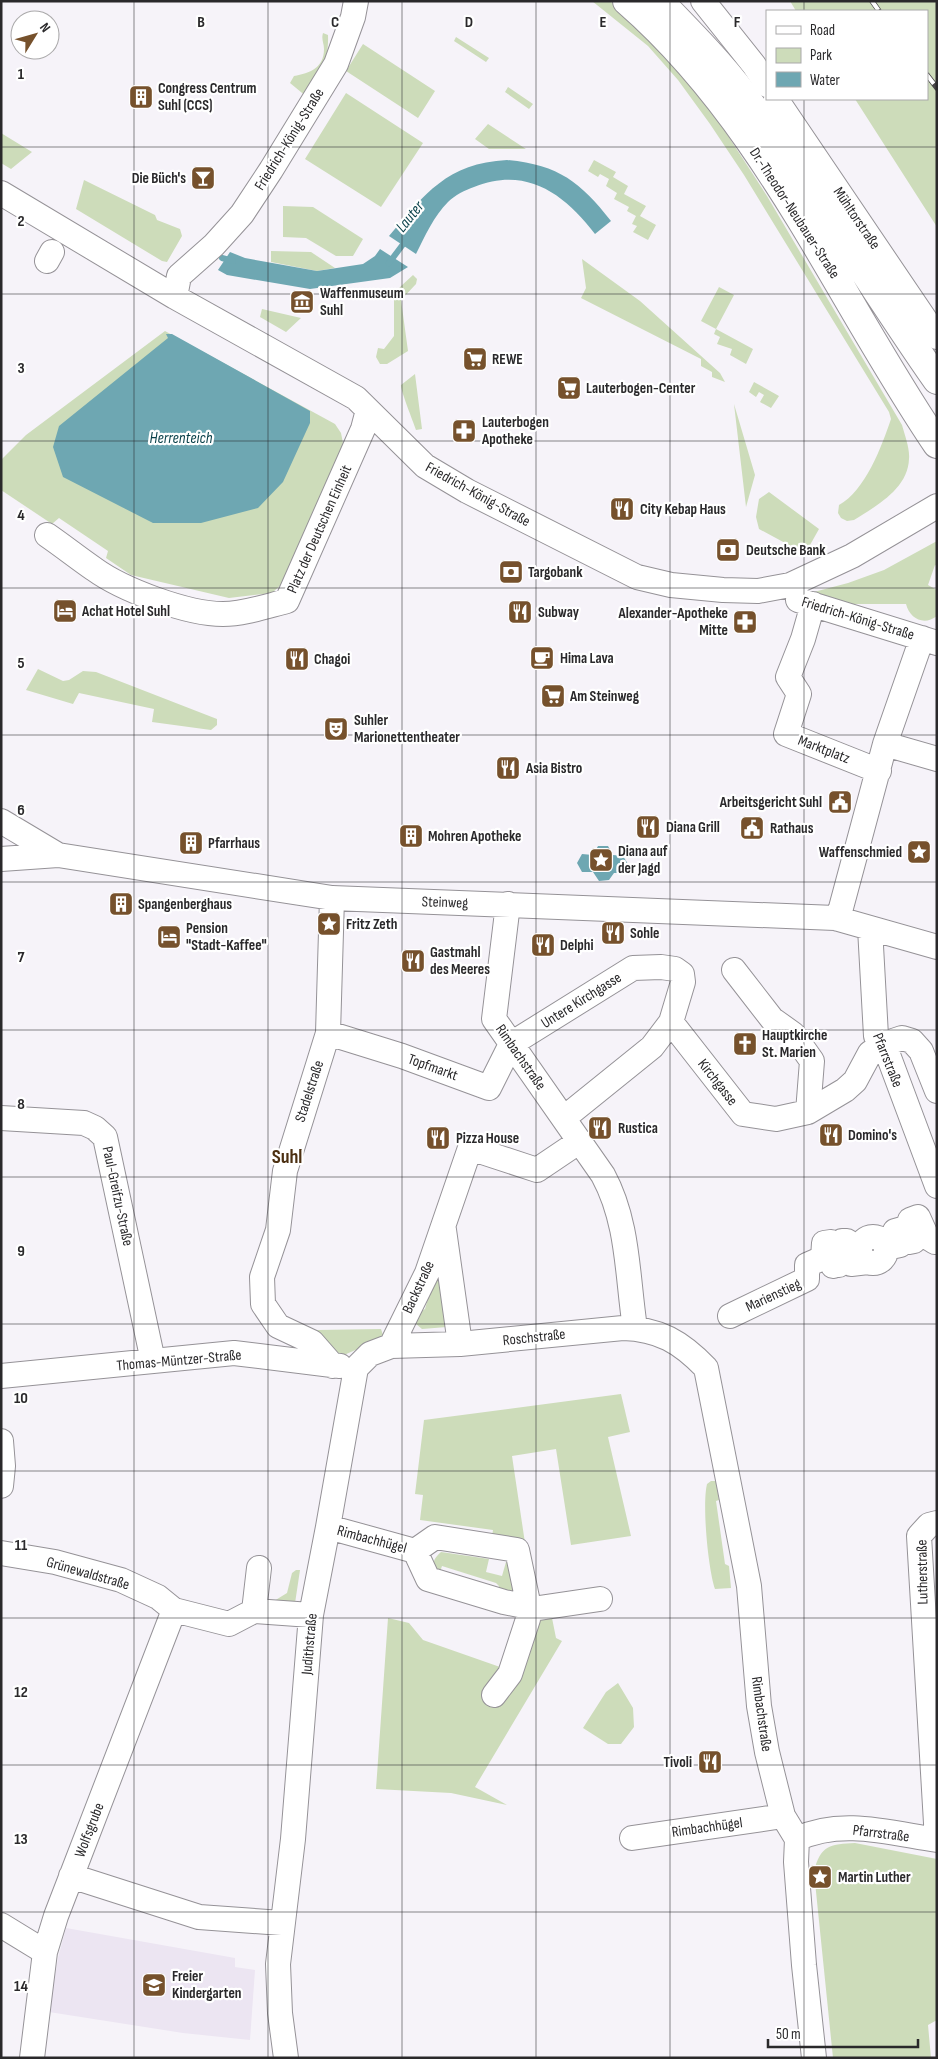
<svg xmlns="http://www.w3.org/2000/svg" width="938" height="2059" font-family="'Sofia Sans Condensed',sans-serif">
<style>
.built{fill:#ece5f2}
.green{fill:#cddcba}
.water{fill:#6ea7b2}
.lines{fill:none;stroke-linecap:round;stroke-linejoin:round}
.stream{stroke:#6ea7b2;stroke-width:6}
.street-casing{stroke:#959297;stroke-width:26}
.secondary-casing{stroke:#959297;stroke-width:30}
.street{stroke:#fff;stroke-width:24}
.secondary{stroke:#fff;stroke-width:28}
.rail-casing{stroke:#484749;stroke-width:5.5}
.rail{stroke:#fff;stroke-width:4;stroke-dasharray:11;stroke-linecap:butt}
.grid{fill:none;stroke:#2a292b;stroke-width:1;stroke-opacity:0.55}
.labels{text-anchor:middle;stroke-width:4.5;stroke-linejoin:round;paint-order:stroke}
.poi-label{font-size:15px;font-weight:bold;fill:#2a292b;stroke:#fff;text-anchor:start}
.street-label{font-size:15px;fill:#2a292b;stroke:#fff}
.water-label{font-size:16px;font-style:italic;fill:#063e47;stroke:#fff}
.district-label{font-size:20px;font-weight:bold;fill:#4c3012;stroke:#fff}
.grid-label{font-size:16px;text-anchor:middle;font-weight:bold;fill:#2a292b;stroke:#fff;stroke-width:4.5;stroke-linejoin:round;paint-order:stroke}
</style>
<rect width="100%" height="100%" fill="#f6f3f9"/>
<path class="built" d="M66 1928 235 1958V1967L255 1970 250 2040 183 2033 49 2012 58 1958Z"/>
<path class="green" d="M592 1H610L652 38 708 105 767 196 902 425C905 436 910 449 909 459 908 489 876 506 854 520L847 521 841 518 838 513 839 505C865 491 882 446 891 419L889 412 744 175 710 124 678 80 648 46Z
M790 1H937V227L855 99H927V11H796Z
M323 33 328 35C329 61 320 75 307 97L290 83 294 76C310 73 324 68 324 49 324 43 321 39 323 33Z
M456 37 489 58 486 62 454 41Z
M363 44 435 91 418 118 346 71Z
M508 87 533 104 529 109 505 92Z
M346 93 423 143 381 207 305 159Z
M488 124 526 149H489L475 139Z
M1 133 32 152 11 169 1 163Z
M594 160 616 172 613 177 628 186 624 194 646 206 640 216 656 225 648 240 633 232 637 226 632 224 636 216 627 211 629 207 614 199 617 193 606 186 609 179 600 174 598 177 588 171Z
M84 180 155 215 157 220 180 229 182 236 167 262 162 261 76 209Z
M283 206 313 207 363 239 353 256H336L306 238 283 237Z
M271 251 311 252 335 268 317 271 271 262Z
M582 259 640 301 720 373 725 382 712 377V372L701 366V359L581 298 586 288Z
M413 275 417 279 416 284 401 300 408 351 387 364H380L376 357 378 348 384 349 394 336V299L400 287Z
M719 287 734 295 716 329 753 349 746 364 730 355 732 349 717 344 720 337 714 334 716 329 701 321Z
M262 309 301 318 286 332 260 317Z
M165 331 335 424 341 433 344 448 283 583 272 593 229 598 131 575 106 558 108 551 59 518 52 524 1 490V460L26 435Z
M415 374 422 429 416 430C413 421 400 389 401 385Z
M754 382 779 396 771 408 760 402 764 395 759 392 756 397 749 392Z
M734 404 755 475 746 507Z
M769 492 819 529 810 545 798 550 759 529 756 517 759 499Z
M937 541V566L935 565 928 585 937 590V616C924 626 910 619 906 604H816L810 593 848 583 884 570Z
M38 669 63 681 69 680 83 671 96 672 217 719V725L211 730 152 722 154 709 79 693 73 704 26 690Z
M442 1276 447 1327 422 1329 415 1323 420 1312 425 1309 434 1278Z
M381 1329 383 1335C378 1341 353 1351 344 1355L336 1352C330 1343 320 1339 317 1330Z
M621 1394 630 1432 608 1437 631 1536 571 1545 556 1449 512 1456 525 1543 491 1542 493 1530 420 1520 423 1495 415 1494 424 1420Z
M711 1481H716L719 1500 716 1501 725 1564 729 1566 731 1588 715 1589C708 1568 702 1505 707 1484Z
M441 1552 489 1559 486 1572 502 1576 506 1562 512 1565 520 1581 511 1597 496 1598 499 1586 496 1583 442 1566 438 1578C433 1566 430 1562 441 1552Z
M296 1570H300L294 1610 274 1601 287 1593 292 1573Z
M551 1613 556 1638 562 1641 475 1787 507 1805 451 1793 376 1789 388 1618 409 1623 423 1640 517 1673 536 1614Z
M618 1683 633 1708 634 1727 621 1744H608L583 1728 606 1692Z
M855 1843 937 1859V2020L928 2025 931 2058H833L814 1872C820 1845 831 1844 855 1843Z"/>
<path class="water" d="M507 160C559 165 580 182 611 221L595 234C564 194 527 166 474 187 465 190 455 195 448 202 434 216 425 236 416 254L389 236C425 194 447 163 507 160Z
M380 249 408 267 390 278 310 289 227 275 218 270 230 252 245 258 317 271 363 264 375 256Z
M166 334H172L310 411V423L283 482 258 508 201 523H153L63 477 53 447 59 426 168 338Z
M598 846H608L613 855 623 856 628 864 622 873H614L609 880 599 881 593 872H582L577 863 582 854 593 855Z"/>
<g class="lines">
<path class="stream" d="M222 258 233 261
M389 263 407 239"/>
<defs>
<path id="street" d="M703 1 754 65 767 85
M776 99 937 337
M1 193 175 297 356 398 425 466 467 491 637 577 671 585 723 590 758 591 790 585 852 556 937 506
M47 261 52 252
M175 297 179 276 214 245 242 214 271 170 336 64 353 17 356 1
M47 535C63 546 78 558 94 569 123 590 187 614 223 614 244 614 267 606 287 601L363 429 368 410
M798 600 937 643
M813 604 803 639 788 677 799 694 786 734 879 771
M885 744 937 759
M1 821 58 855 332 898 835 918 937 947
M1 859 58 855
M332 898 328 1033 285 1171 278 1230 262 1277 263 1304 278 1326 312 1342 333 1366
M508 904 494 1019 603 1175C629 1223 627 1276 635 1328
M838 919 885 744 922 638
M870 928 876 1036 884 1044 937 1186
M734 970 772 1019 793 1034 812 1061 808 1112
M328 1033 402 1056 489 1088 511 1044 633 968 661 967 675 969 682 974 683 982 671 1022 743 1114 776 1119 808 1112 845 1090 855 1081 870 1053 884 1044 902 1038 912 1041 921 1051 937 1091
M1 1118 84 1123 95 1128 105 1137 153 1361
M564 1118 652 1047 671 1022
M444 1230 460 1344
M860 1250a13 13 0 1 1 26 0a13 13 0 1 1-26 0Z
M886 1248 900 1245 895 1231 902 1229 909 1242 914 1241 910 1220 918 1217 927 1237 935 1242
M839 1265 842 1241H847L851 1264 868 1262
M730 1316 807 1279V1265L823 1258 824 1243 831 1242 833 1266
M391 1346 427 1273 470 1148 537 1170 580 1141
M356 1368 370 1354 391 1346 460 1344 623 1328C659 1329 681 1342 706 1368L749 1586 759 1706 767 1752 783 1816 797 1839 796 1862 804 1965 814 2058
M1 1376 234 1353 340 1366
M1 1441 3 1466 1 1486
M328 1527 415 1551 428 1579 504 1602 529 1607 539 1608 600 1599
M415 1551 435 1537 517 1550 529 1607 528 1619 510 1674 494 1695
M1 1553 55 1562 121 1580 158 1597 174 1610 229 1624 254 1611
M259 1568 254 1611 311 1615
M632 1838 783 1816
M797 1839C841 1818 890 1833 937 1840
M937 1840 919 1536 929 1525 937 1523
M71 1876 199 1917 282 1923
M1 1925 45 1952
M32 2058 45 1952 56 1916 174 1610
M286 2058 280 2013 278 1964 293 1839 311 1615 328 1527 356 1368"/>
<path id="secondary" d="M627 1C766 122 836 295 937 444
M659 1C688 31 718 61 743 94 812 186 871 286 937 380"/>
</defs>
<use href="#street" class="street-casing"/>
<use href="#secondary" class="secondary-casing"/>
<use href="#street" class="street"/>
<use href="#secondary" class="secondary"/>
<defs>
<path id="rail" d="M872 1 879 11
M927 75 937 88"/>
</defs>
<use href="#rail" class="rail-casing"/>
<use href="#rail" class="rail"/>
</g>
<path class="grid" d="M134 1V2058M268 1V2058M402 1V2058M536 1V2058M670 1V2058M804 1V11M804 99V2058M1 147H937M1 294H937M1 441H937M1 588H937M1 735H937M1 882H937M1 1030H937M1 1177H937M1 1324H937M1 1471H937M1 1618H937M1 1765H937M1 1912H937"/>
<defs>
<symbol id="building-square" viewBox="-11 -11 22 22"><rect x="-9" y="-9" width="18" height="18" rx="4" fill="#76512c" stroke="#fff"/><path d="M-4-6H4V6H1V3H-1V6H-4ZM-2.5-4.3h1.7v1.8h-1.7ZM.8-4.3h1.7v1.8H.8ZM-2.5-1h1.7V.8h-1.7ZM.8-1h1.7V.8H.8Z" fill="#fff"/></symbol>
<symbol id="bar-square" viewBox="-11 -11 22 22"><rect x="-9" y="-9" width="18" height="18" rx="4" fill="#76512c" stroke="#fff"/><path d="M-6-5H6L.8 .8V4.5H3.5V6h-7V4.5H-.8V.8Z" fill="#fff"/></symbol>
<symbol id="museum-square" viewBox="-11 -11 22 22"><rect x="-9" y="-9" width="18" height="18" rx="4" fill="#76512c" stroke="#fff"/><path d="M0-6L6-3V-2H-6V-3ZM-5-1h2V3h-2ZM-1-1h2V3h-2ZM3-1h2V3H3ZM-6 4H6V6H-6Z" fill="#fff"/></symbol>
<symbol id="supermarket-square" viewBox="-11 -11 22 22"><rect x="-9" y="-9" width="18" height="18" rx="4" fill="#76512c" stroke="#fff"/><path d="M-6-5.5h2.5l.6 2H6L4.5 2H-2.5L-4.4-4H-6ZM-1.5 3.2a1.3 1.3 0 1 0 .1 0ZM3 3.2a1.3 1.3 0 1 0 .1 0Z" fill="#fff"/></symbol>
<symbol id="pharmacy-square" viewBox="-11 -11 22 22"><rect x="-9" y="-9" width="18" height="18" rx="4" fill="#76512c" stroke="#fff"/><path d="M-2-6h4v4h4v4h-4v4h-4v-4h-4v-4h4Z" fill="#fff"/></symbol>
<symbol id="restaurant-square" viewBox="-11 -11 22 22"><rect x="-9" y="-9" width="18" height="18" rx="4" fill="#76512c" stroke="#fff"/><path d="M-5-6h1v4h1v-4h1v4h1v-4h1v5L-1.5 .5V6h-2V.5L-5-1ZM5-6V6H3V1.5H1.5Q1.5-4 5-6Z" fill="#fff"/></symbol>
<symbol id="bank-square" viewBox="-11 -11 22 22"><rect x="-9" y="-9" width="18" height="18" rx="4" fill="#76512c" stroke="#fff"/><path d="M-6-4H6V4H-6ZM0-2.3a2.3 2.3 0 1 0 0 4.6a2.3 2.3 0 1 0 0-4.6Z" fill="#fff"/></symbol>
<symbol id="hotel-square" viewBox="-11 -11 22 22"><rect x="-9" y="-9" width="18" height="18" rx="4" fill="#76512c" stroke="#fff"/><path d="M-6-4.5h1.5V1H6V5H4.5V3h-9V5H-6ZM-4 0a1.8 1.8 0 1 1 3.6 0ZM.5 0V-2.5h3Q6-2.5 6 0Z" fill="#fff"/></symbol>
<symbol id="cafe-square" viewBox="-11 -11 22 22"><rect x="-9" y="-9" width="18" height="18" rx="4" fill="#76512c" stroke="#fff"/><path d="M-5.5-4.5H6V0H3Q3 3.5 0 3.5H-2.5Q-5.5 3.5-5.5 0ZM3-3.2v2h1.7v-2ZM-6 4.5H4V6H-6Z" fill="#fff"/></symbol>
<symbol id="theatre-square" viewBox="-11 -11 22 22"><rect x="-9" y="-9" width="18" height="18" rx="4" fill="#76512c" stroke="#fff"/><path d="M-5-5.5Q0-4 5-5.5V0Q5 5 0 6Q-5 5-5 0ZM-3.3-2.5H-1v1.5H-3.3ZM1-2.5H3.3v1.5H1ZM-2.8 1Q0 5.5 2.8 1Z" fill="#fff"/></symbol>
<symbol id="civic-square" viewBox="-11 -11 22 22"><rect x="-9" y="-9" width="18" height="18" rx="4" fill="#76512c" stroke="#fff"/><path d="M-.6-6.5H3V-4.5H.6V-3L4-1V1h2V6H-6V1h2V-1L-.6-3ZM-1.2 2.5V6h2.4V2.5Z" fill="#fff"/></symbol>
<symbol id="sight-square" viewBox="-11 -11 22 22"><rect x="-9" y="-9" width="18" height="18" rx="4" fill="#76512c" stroke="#fff"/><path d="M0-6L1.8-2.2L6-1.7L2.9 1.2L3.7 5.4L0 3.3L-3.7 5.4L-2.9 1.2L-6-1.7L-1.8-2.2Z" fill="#fff"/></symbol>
<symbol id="church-square" viewBox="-11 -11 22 22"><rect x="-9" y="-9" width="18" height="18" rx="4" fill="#76512c" stroke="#fff"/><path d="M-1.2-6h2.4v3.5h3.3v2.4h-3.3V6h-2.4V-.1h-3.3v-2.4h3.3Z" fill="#fff"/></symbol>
<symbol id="school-square" viewBox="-11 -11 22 22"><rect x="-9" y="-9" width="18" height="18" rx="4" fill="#76512c" stroke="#fff"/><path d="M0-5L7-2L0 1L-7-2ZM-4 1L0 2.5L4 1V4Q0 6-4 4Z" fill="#fff"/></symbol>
</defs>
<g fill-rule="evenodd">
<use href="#building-square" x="127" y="83" width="28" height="28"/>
<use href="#bar-square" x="189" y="164" width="28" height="28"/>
<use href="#museum-square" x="288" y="288" width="28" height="28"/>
<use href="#supermarket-square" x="461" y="345" width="28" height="28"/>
<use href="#supermarket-square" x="555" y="374" width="28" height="28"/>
<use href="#pharmacy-square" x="450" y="417" width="28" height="28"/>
<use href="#restaurant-square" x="608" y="495" width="28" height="28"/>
<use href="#bank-square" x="714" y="536" width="28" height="28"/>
<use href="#bank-square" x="497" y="558" width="28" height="28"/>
<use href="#hotel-square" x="51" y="597" width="28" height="28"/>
<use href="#restaurant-square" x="506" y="598" width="28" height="28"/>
<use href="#pharmacy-square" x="731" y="608" width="28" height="28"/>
<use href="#cafe-square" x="528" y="644" width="28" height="28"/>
<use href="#restaurant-square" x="283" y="645" width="28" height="28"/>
<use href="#supermarket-square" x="539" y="682" width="28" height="28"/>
<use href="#theatre-square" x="322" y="715" width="28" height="28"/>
<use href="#restaurant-square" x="494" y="754" width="28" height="28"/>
<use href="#civic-square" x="826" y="788" width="28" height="28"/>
<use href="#restaurant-square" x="634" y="813" width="28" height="28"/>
<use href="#civic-square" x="738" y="814" width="28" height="28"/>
<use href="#building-square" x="397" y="822" width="28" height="28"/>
<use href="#building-square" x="177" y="829" width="28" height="28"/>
<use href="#sight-square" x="905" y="838" width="28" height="28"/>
<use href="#sight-square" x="587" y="846" width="28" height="28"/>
<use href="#building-square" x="107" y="890" width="28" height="28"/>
<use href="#sight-square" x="315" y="910" width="28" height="28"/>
<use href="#restaurant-square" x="599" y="919" width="28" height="28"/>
<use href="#hotel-square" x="155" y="923" width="28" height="28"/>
<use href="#restaurant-square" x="529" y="931" width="28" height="28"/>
<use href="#restaurant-square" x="399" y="947" width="28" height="28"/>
<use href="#church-square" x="731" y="1030" width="28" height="28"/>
<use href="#restaurant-square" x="586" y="1114" width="28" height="28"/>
<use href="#restaurant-square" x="817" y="1121" width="28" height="28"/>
<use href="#restaurant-square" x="424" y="1124" width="28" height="28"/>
<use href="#restaurant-square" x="696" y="1748" width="28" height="28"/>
<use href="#sight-square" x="806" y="1863" width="28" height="28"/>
<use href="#school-square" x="140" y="1971" width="28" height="28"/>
</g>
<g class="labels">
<g class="poi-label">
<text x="158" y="93">Congress Centrum<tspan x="158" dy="17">Suhl (CCS)</tspan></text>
<text x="186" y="183" text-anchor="end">Die Büch's</text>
<text x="320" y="298">Waffenmuseum<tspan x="320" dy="17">Suhl</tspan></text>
<text x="492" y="364">REWE</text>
<text x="586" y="393">Lauterbogen-Center</text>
<text x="482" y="427">Lauterbogen<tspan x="482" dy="17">Apotheke</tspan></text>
<text x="640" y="514">City Kebap Haus</text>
<text x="746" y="555">Deutsche Bank</text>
<text x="528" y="577">Targobank</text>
<text x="82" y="616">Achat Hotel Suhl</text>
<text x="538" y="617">Subway</text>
<text x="728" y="618" text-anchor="end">Alexander-Apotheke<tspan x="728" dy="17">Mitte</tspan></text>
<text x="560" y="663">Hima Lava</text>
<text x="314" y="664">Chagoi</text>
<text x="570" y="701">Am Steinweg</text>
<text x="354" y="725">Suhler<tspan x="354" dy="17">Marionettentheater</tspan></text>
<text x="526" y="773">Asia Bistro</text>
<text x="822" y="807" text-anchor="end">Arbeitsgericht Suhl</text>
<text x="666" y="832">Diana Grill</text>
<text x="770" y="833">Rathaus</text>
<text x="428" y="841">Mohren Apotheke</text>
<text x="208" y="848">Pfarrhaus</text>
<text x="618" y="856">Diana auf<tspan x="618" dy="17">der Jagd</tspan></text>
<text x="902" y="857" text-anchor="end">Waffenschmied</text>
<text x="138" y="909">Spangenberghaus</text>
<text x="346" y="929">Fritz Zeth</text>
<text x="186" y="933">Pension<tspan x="186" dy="17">"Stadt-Kaffee"</tspan></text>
<text x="630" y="938">Sohle</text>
<text x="560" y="950">Delphi</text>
<text x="430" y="957">Gastmahl<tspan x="430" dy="17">des Meeres</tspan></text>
<text x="762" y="1040">Hauptkirche<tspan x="762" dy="17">St. Marien</tspan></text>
<text x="618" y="1133">Rustica</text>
<text x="848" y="1140">Domino's</text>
<text x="456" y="1143">Pizza House</text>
<text x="692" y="1767" text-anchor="end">Tivoli</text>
<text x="838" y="1882">Martin Luther</text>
<text x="172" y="1981">Freier<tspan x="172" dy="17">Kindergarten</tspan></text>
</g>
<g class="street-label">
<text transform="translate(289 139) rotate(-58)" y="5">Friedrich-König-Straße</text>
<text transform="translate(795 213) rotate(57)" y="5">Dr.-Theodor-Neubauer-Straße</text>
<text transform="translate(857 218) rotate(56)" y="5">Mühltorstraße</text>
<text transform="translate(478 494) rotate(29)" y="5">Friedrich-König-Straße</text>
<text transform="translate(319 529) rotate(-66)" y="5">Platz der Deutschen Einheit</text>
<text transform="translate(858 618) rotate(17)" y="5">Friedrich-König-Straße</text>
<text transform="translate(824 749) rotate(21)" y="5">Marktplatz</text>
<text transform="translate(445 902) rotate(2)" y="5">Steinweg</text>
<text transform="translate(581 1000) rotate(-32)" y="5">Untere Kirchgasse</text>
<text transform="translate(521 1057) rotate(55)" y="5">Rimbachstraße</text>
<text transform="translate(888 1060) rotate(68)" y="5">Pfarrstraße</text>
<text transform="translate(433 1067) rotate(20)" y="5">Topfmarkt</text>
<text transform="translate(718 1082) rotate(52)" y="5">Kirchgasse</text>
<text transform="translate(309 1091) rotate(-72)" y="5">Stadelstraße</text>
<text transform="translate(118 1196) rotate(78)" y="5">Paul-Greifzu-Straße</text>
<text transform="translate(418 1287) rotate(-65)" y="5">Backstraße</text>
<text transform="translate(773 1295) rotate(-25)" y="5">Marienstieg</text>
<text transform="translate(534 1337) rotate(-6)" y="5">Roschstraße</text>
<text transform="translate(179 1360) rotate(-5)" y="5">Thomas-Müntzer-Straße</text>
<text transform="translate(372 1539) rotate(15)" y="5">Rimbachhügel</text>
<text transform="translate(922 1572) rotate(-91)" y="5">Lutherstraße</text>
<text transform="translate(88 1573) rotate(16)" y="5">Grünewaldstraße</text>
<text transform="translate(309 1644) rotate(-85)" y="5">Judithstraße</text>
<text transform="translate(762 1714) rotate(82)" y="5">Rimbachstraße</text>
<text transform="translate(707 1827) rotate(-8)" y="5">Rimbachhügel</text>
<text transform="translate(89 1830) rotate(-69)" y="5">Wolfsgrube</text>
<text transform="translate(881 1833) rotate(7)" y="5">Pfarrstraße</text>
</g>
<g class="water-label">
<text transform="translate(409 216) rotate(-51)" y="6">Lauter</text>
<text x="181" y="443">Herrenteich</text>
</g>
<g class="district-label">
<text x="287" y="1163">Suhl</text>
</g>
</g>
<g class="grid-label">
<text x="201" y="27">B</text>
<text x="335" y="27">C</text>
<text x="469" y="27">D</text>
<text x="603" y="27">E</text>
<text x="737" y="27">F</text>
<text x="21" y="79">1</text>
<text x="21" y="226">2</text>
<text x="21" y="373">3</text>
<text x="21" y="520">4</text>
<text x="21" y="668">5</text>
<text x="21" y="815">6</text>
<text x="21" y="962">7</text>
<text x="21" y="1109">8</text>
<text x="21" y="1256">9</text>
<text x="21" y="1403">10</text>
<text x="21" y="1550">11</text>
<text x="21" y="1697">12</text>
<text x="21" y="1844">13</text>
<text x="21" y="1991">14</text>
</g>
<rect width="938" height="2059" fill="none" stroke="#2a292b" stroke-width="5"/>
<rect x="766" y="10" width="162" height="90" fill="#ffffff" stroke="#aaa9aa"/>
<rect x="776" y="26" width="25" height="8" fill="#ffffff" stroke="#aaa9aa"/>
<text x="810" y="35" font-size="15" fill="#2a292b">Road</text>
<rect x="776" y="48" width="25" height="15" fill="#cddcba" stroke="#aaa9aa"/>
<text x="810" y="60" font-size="15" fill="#2a292b">Park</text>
<rect x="776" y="72" width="25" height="15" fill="#6ea7b2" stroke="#aaa9aa"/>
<text x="810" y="85" font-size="15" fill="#2a292b">Water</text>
<g transform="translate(35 35) rotate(53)"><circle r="24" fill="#ffffff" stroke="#aaa9aa"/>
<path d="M0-4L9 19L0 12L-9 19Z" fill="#76512c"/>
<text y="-8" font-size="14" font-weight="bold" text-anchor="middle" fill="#2a292b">N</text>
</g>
<path d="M768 2039v8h150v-8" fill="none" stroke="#2a292b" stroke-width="2.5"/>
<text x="776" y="2039" font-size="15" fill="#2a292b" stroke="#ffffff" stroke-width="4" paint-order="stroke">50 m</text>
</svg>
